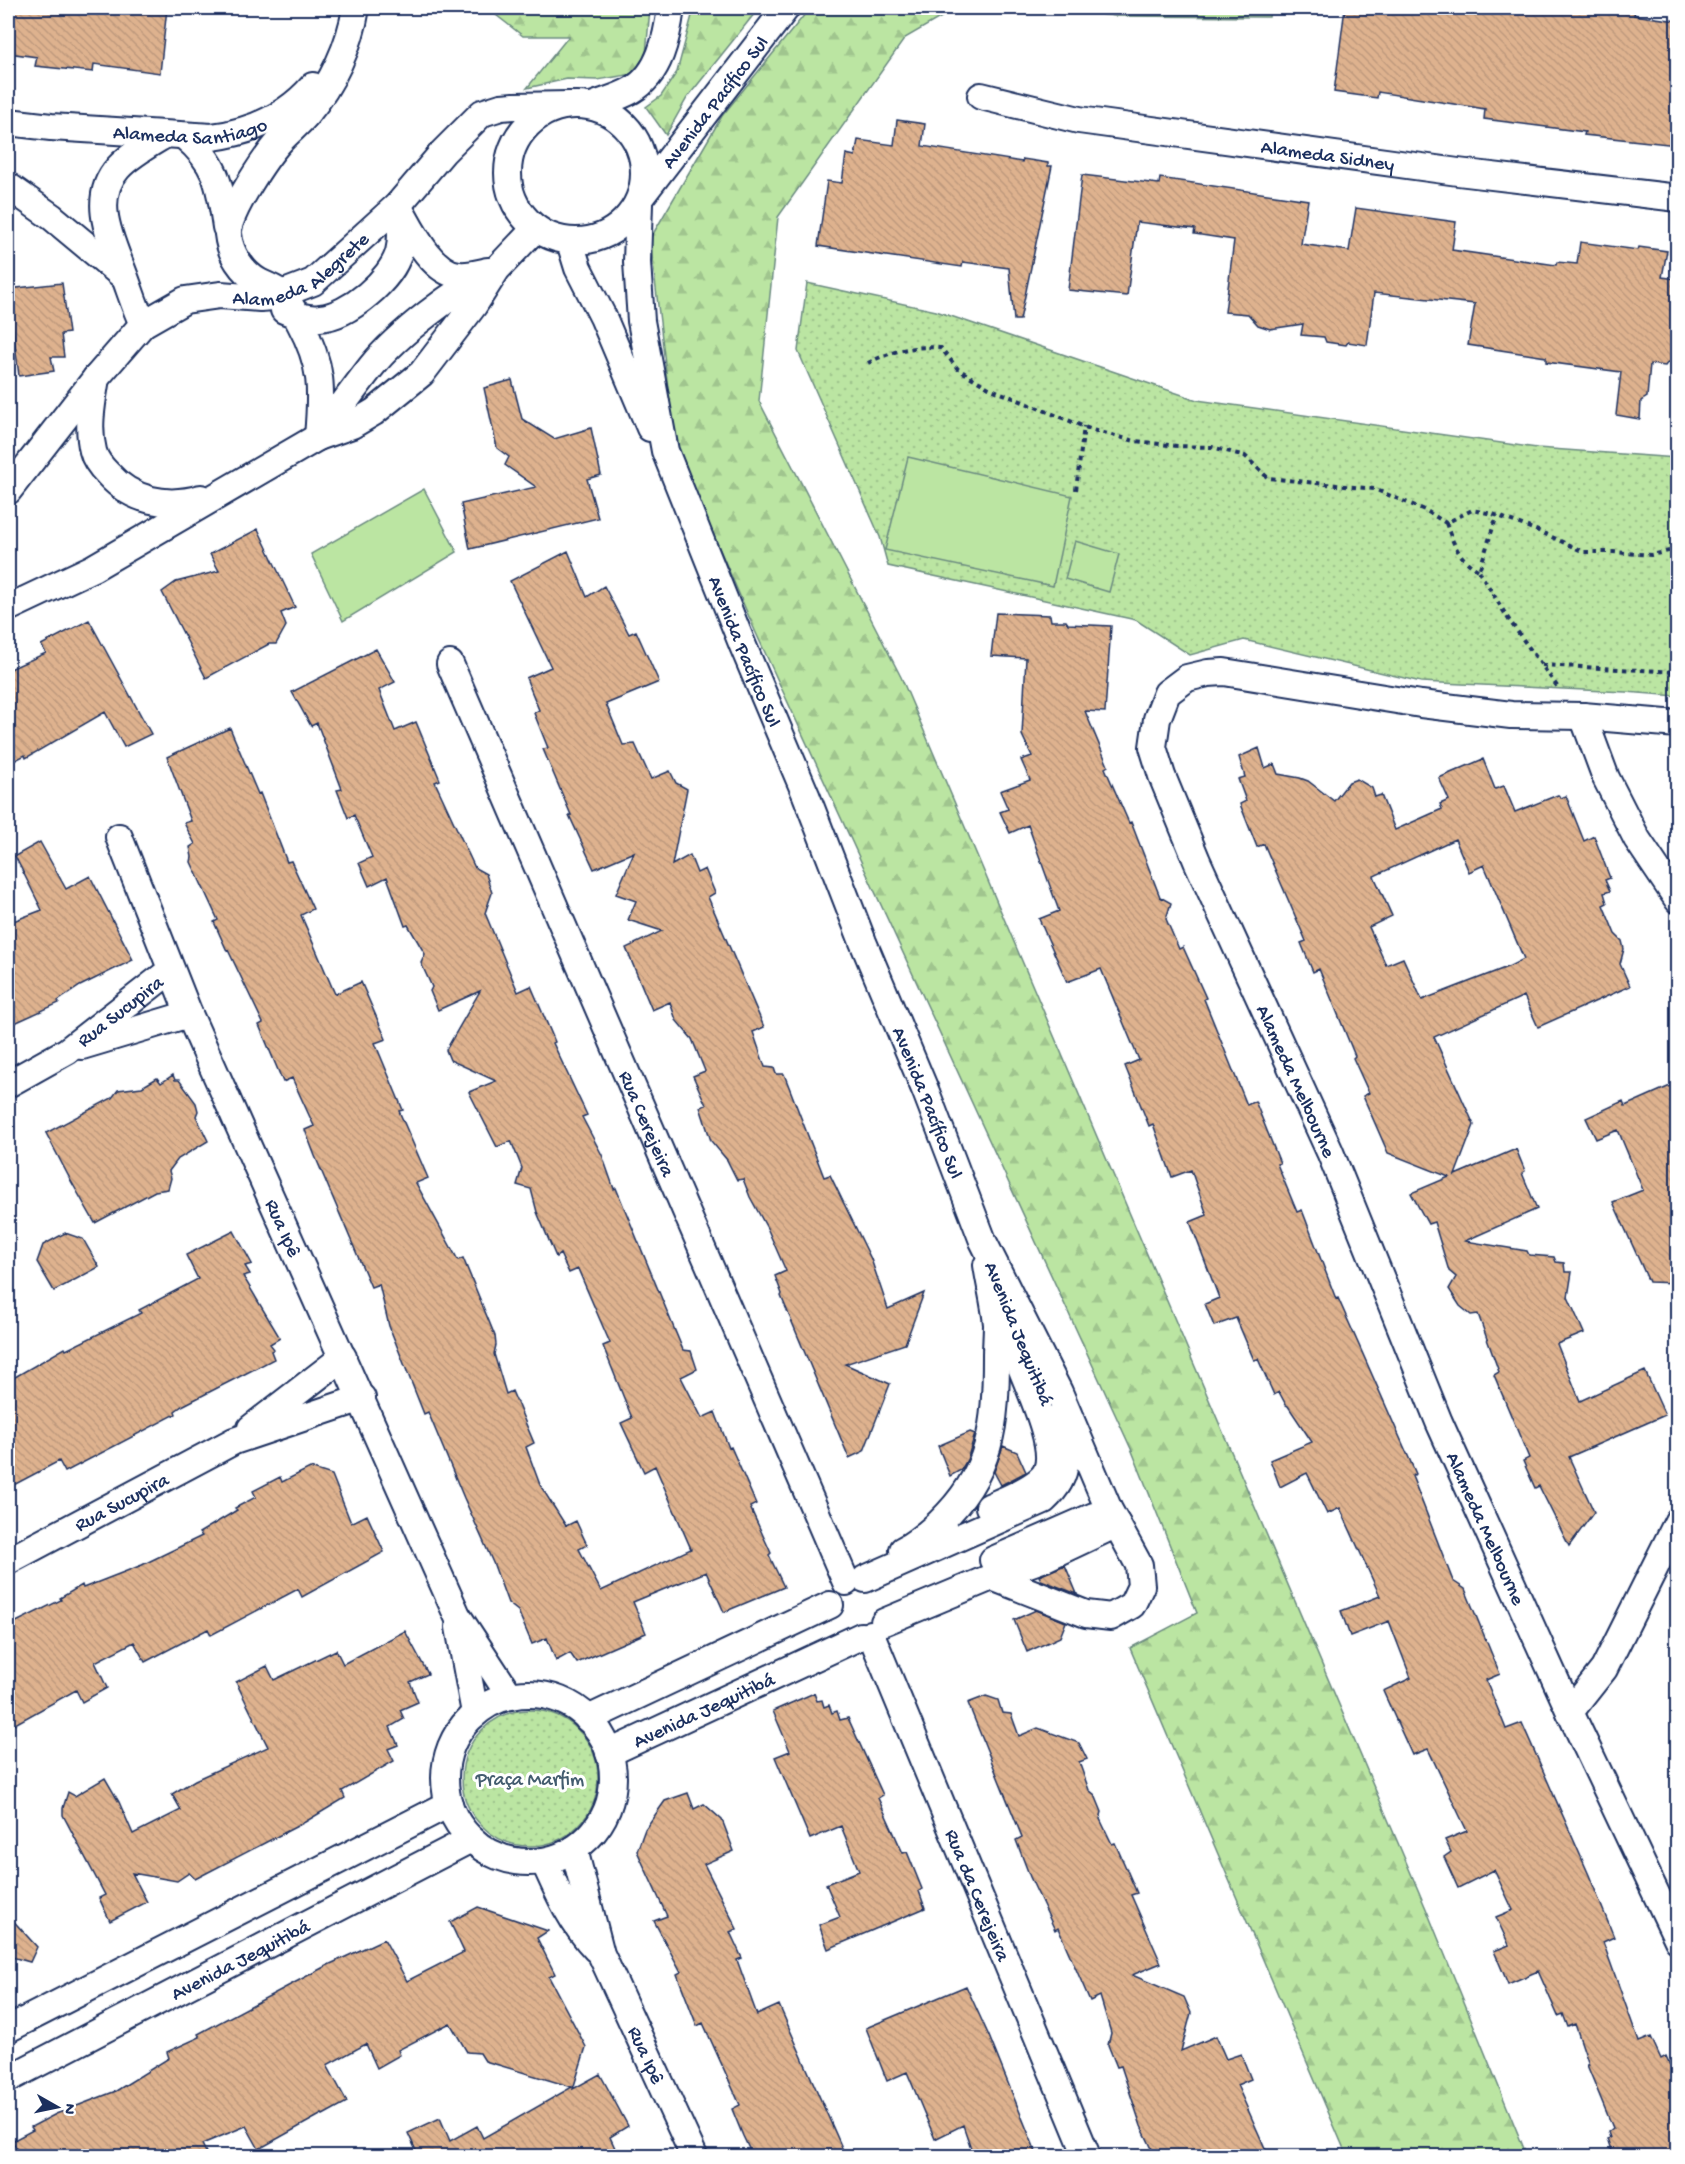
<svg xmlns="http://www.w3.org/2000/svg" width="1685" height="2164" font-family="'Gochi Hand',sans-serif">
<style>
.forest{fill:url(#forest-firs);stroke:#6b8a80;stroke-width:1.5}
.park{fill:url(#park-dots);stroke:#6b8a80;stroke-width:1.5}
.pitch{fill:#bbe5a2;stroke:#6b8a80;stroke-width:1.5}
.building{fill:url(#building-back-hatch);stroke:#1b2f5e;stroke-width:1.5;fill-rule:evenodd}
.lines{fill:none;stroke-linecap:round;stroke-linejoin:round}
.street-casing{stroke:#1b2f5e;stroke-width:30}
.path{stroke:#1b2f5e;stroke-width:4;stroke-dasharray:4.5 4.5;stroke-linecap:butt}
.street{stroke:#fff;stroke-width:26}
.labels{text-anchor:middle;stroke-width:6;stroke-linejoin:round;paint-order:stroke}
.street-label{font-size:20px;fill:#1b2f5e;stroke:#fff}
.park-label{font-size:20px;fill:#435c6f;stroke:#fff}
</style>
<defs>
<pattern id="forest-firs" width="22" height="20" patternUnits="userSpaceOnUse" patternTransform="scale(1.5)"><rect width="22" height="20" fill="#bbe5a2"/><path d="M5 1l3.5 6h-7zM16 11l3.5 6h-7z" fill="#a0c58e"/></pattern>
<pattern id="park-dots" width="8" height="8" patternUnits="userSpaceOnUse" patternTransform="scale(1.5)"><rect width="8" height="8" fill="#bbe5a2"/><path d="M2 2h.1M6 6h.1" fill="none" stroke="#a0c58e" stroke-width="1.8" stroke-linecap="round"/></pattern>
<pattern id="building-back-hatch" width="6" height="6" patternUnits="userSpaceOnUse" patternTransform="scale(1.5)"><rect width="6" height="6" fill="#deb28e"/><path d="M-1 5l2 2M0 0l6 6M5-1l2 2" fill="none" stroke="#be997d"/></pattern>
</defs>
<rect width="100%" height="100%" fill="#fff"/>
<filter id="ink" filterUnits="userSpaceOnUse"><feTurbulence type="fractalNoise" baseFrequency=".0167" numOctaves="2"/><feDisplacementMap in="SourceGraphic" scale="12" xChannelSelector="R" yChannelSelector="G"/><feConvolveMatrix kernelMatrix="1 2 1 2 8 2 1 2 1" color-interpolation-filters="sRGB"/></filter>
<g filter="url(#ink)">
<path class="forest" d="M487 8H650L646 54 633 74 597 80 567 79 527 88 569 36H523Z
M694 8H759L687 98 666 135 646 107 661 96 677 72Z
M810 8H957L905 38 778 217 759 401 901 677 1427 1911 1527 2156H1347L1130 1648 1197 1613 1132 1451 756 633 675 446 650 239 722 116Z
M1045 8H1270L1269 17 1116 16Z"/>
<path class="park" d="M807 283 936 311 1197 400 1537 448 1677 458V696L1626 692 1421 682 1244 640 1190 655 1136 620 888 566 880 537 798 351Z
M462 1778a68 68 0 1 1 136 0a68 68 0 1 1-136 0Z"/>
<path class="pitch" d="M908 457 1072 496 1053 586 885 550Z
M424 489 457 552 343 621 311 554Z
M1075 541 1119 554 1109 592 1065 579Z"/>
<path class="building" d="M8 8H167L160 73 94 64 93 72 35 66 37 57 8 53Z
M1345 8H1612L1635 11 1634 15 1677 21V145L1584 135 1585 132 1484 119 1485 109 1378 92 1377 98 1334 92Z
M897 120 925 124 922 146 1022 162 1023 159 1048 163V166H1052L1020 320H1014L1009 268 963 262 962 267 818 246 827 181 842 183 846 154 855 156 858 140 894 145Z
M1082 175 1159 184 1160 178 1308 200 1301 244 1349 251 1356 208 1456 222 1452 250 1556 265 1557 262 1577 264 1580 242 1638 250 1639 247 1667 251 1662 277 1677 279V363L1668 362 1665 366 1650 364 1647 397 1641 401 1640 419 1616 415 1621 372 1546 362V357L1468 345 1475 304 1374 293 1367 345 1348 342 1346 345 1326 342 1324 337 1301 335 1303 324 1270 329 1258 325 1248 314 1225 312 1234 240 1194 234 1195 229 1137 222 1127 296 1068 290Z
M62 283 69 333 61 334 64 357H51L54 371 19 376 8 289Z
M512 380 522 419 554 439 591 428 601 475 587 479 598 518 470 549 461 504 536 487 505 465 509 457 497 448 484 388Z
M258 529 295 607 281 613 286 626 276 644H269L206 678 162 592 176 582 219 571 210 554Z
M568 551 587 597 604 586 629 634 636 631 659 682 606 704 623 745 635 744 651 779 670 771 676 783 687 789 672 865 690 855 697 873 705 869 715 893 708 897 764 1027 753 1032 765 1067 774 1068 776 1074H784L824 1177 830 1175 871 1259 888 1309 924 1293 905 1344 845 1364 890 1384 864 1451 849 1458 781 1296 782 1294 775 1276 786 1271 768 1230 750 1197 743 1179 737 1180 727 1160 711 1141 700 1107 706 1105 693 1076 705 1071 692 1039 676 1020 670 1002 652 1010 626 948 662 931 628 920 636 901 616 894 634 852 594 869 569 815H571L543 749 548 748 534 713 539 710 526 678 551 667 510 581Z
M996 613 1050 615 1051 621H1066L1068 624 1111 626 1105 712 1085 711 1108 766 1105 768 1129 823 1131 822 1160 897 1171 903 1166 919 1179 949 1183 947 1206 998 1204 999 1247 1105 1255 1101 1280 1163 1277 1164 1297 1212 1302 1210 1336 1299 1338 1298 1416 1474 1412 1476 1453 1581 1465 1589 1500 1674 1486 1680 1506 1729 1522 1723 1589 1875 1614 1937 1603 1942 1639 2042 1651 2037 1661 2059 1666 2056 1677 2081V2157H1613L1607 2139 1610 2138 1608 2132 1613 2128 1587 2065H1589L1575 2024 1568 2027 1563 2014 1558 2016 1538 1971 1508 1984 1494 1951 1509 1945 1496 1917 1513 1910 1494 1870 1458 1888 1444 1857 1451 1852 1445 1840 1467 1831 1428 1749 1412 1755 1383 1691 1411 1678 1389 1621 1350 1636 1341 1611 1380 1596 1340 1508 1327 1514 1307 1473 1280 1487 1270 1460 1312 1442 1288 1406 1286 1405 1279 1392 1274 1395 1258 1359 1254 1360 1236 1318 1214 1326 1205 1304 1219 1298 1190 1222 1207 1215 1191 1170 1172 1177 1153 1124 1149 1126 1125 1066 1139 1060 1101 969 1067 982 1039 919 1059 911 1028 825 1010 833 1000 812 1008 809 1000 791 1030 780 1021 760 1032 756 1022 735 1026 658 991 656Z
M89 620 151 734 124 747 105 712 26 758 25 755 8 764V670L46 653 41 645Z
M376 649 395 682 379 690 395 731 416 722 440 780 435 782 475 868 486 874 492 893 485 913 518 992 531 986 555 1042 553 1043 587 1115 582 1117 602 1155 614 1189 616 1188 683 1350 691 1351 697 1369 681 1377 702 1418 715 1412 729 1448 731 1447 756 1504 750 1507 771 1553 769 1555 784 1587 724 1612 706 1572 633 1602 646 1633 577 1663 570 1653 556 1661 547 1638 532 1644 518 1611 508 1603 494 1565 464 1498 428 1412 424 1414 389 1326 379 1284 371 1287 315 1156 305 1130 314 1126 292 1078 283 1082 259 1025 263 1023 228 950 227 951 214 922 218 920 191 862 192 857 190 847 195 844 184 823 191 821 167 757 230 728 258 794 260 793 287 862 291 861 313 909 301 915 335 994 361 982 386 1039 375 1043 403 1110 399 1111 428 1178 416 1183 458 1260 463 1258 495 1336 496 1345 494 1354 506 1394 512 1391 534 1443 526 1447 540 1485 566 1526 576 1521 587 1545 579 1549 601 1591 691 1549 655 1466 644 1472 621 1423 632 1418 603 1346 610 1343 578 1269 569 1273 560 1254 556 1257 537 1212 531 1189 517 1185 522 1168 511 1141 497 1147 469 1092 496 1081 450 1060 446 1050 480 991 438 1010 430 991 432 987 421 963 425 954 408 925 405 926 387 877 369 886 359 863 372 857 354 815 348 818 337 790 342 789 317 723 311 726 292 692Z
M1259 748 1265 768 1274 764 1278 774 1300 778 1308 781 1334 801 1349 782 1357 779 1372 788 1375 797 1381 795 1395 830 1442 809 1440 804 1449 800 1439 778 1483 759 1495 789 1504 786 1515 812 1558 795 1561 798 1566 796 1584 841 1594 836 1610 878 1605 880 1610 891 1604 893 1607 903 1603 905 1615 934 1622 941 1624 949 1620 964 1630 986 1538 1027 1524 996 1434 1037 1474 1125 1455 1175 1516 1149 1525 1171 1522 1173 1537 1209 1465 1241 1527 1251 1529 1255 1554 1257 1556 1262 1564 1263 1565 1272H1572L1568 1297 1584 1333 1557 1344 1580 1401 1645 1371 1665 1415 1569 1457 1594 1512 1569 1546 1539 1486 1535 1488 1523 1461 1529 1458 1494 1375 1499 1372 1478 1314 1471 1315 1460 1306 1449 1289 1456 1277 1449 1271 1434 1222 1428 1224 1411 1193 1449 1177 1388 1153 1363 1096 1369 1093 1353 1058 1355 1056 1332 1000 1319 969 1313 972 1301 943 1306 941 1264 844 1257 847 1240 804 1246 801 1238 779 1245 777 1239 757ZM1455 839 1469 872 1484 865 1524 959 1510 966 1422 1000 1403 958 1386 965 1369 927 1392 916 1374 876Z
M40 842 66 889 90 876 133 960 80 986 58 1001 59 1003 8 1026V923L42 910 15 856Z
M173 1075 175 1080H179L196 1103 198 1111 196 1116 208 1141 178 1159 169 1171 171 1178 168 1189 155 1191 95 1223 71 1181 46 1133 112 1098 118 1090 142 1087 157 1078 161 1083Z
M1677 1083V1283L1649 1282 1613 1202 1643 1190 1618 1130 1596 1139 1586 1118 1623 1101 1625 1106Z
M234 1231 252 1264 245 1266 250 1274 243 1276 280 1338 270 1344 274 1349 271 1351 274 1359 182 1406 175 1411 176 1414 65 1472 59 1461 8 1488V1381L65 1348 66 1350 141 1313 139 1310 198 1279 186 1255Z
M65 1233 83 1239 99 1267 54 1291 37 1262 43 1245Z
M970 1432 975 1434 967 1460 961 1470 950 1476 938 1446Z
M1003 1446 1017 1452 1026 1472 1001 1485 994 1472Z
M310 1468 332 1475 351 1523 367 1515 384 1552 302 1597 298 1589 211 1635 208 1629 145 1662 134 1642 95 1662 107 1688 82 1702 76 1690 8 1728V1626L61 1600 60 1598 82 1585 83 1588 142 1565 202 1536 199 1533 237 1510 235 1508 256 1497 253 1491 280 1477 282 1482Z
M1065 1565 1077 1594 1041 1580 1039 1576Z
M1036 1610 1066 1622 1060 1637 1027 1652 1014 1620Z
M405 1631 428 1674 410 1682 418 1702 400 1710 404 1719 390 1727 398 1745 388 1749 394 1761 342 1791 345 1798 305 1822 195 1879 189 1873 177 1881 132 1873 147 1902 110 1921 99 1898 105 1895 63 1815V1808L68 1792 75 1796 105 1778 119 1802 133 1834 181 1810 172 1794 195 1780 268 1747 236 1682 267 1666 274 1680 336 1650 343 1664Z
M814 1693 817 1701 822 1700 824 1707 829 1705 832 1713 837 1711 840 1720 848 1718 883 1795 878 1798 903 1853 907 1852 922 1889 919 1891 925 1908 828 1949 819 1925 840 1917 826 1884 859 1871 841 1826 810 1839 775 1757 790 1751 773 1711Z
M986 1696 998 1700 1002 1713 1011 1714 1019 1736 1038 1728 1079 1743 1087 1759 1079 1762 1089 1790 1095 1795 1102 1812 1100 1819 1112 1844 1115 1843 1137 1893 1131 1895 1161 1963 1132 1975 1184 1997 1191 2013 1181 2051 1216 2036 1226 2059 1241 2054 1251 2079 1237 2085 1269 2157H1156L1141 2126 1121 2066 1117 2067 1108 2045 1111 2033 1100 1996 1090 2001 1058 1928 1055 1930 1030 1877 1016 1840 1022 1837 968 1703Z
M688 1793 694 1809 704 1804 722 1820 734 1851 704 1864 737 1929 730 1932 742 1958 737 1960 757 2015 779 2005 846 2157H753L743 2136 732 2109 740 2105 703 2023 697 2026 677 1974 681 1972 654 1921 667 1916 637 1851 645 1829 665 1801Z
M478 1907 548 1931 537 1938 555 1974 549 1977 586 2047 573 2089 600 2074 628 2126 610 2137 619 2157H419L408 2133 440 2118 450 2141 477 2126 483 2138 572 2087 485 2061 480 2053 467 2052 450 2023 398 2050 400 2055 377 2068 366 2044 327 2065 347 2102 323 2115 322 2114 259 2149 246 2126 202 2144 208 2157H22L12 2141 33 2130 31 2127 56 2114 116 2091 169 2058 167 2052 200 2037 198 2034 326 1966 384 1939 407 1981 464 1952 450 1922Z
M8 1915 37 1947 30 1962 8 1956Z
M966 1986 989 2036 1038 2157H974L963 2125 935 2139 907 2072 887 2081 866 2028Z"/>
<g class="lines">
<defs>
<g id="street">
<path id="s1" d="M981 96 1079 120 1458 172 1678 198"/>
<circle cx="576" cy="173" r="68"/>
<path d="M592 106C605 101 620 97 632 90 660 74 667 37 671 8"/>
<path id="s2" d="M8 122 51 127 212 137C251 132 287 116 313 86"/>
<path d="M184 136C218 164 220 187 226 227"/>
<path d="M8 186 52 217 123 276"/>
<path id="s3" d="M642 195 786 8"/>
<path id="s4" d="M639 204 637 262 641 321 665 451 743 646 806 795 863 942 926 1092 983 1241 1059 1392 1109 1510 1139 1565 1141 1586 1132 1605 1111 1617 1086 1614 992 1577"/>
<path d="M402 213C413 233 433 273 459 275 468 276 479 273 488 271"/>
<path d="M570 242 578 268 603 317 650 428"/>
<path d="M284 310C295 315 308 320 320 318 349 316 392 279 399 252 403 237 400 220 398 205"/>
<path d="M143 324C135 308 130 290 123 272 111 240 90 199 118 168 130 155 148 145 163 136"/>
<path d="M96 378C92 403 87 427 93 451 95 460 102 468 108 474 132 501 167 508 201 498"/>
<path d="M318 437C322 390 323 366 300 323 295 314 290 303 283 295 277 289 267 286 259 282 242 272 230 254 228 234 226 215 267 155 281 140 289 131 299 124 307 114 332 84 350 46 356 8"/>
<path d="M318 437C336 414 353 390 371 367 398 333 455 291 494 270"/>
<path id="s5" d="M8 491 96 378 143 324 185 300 220 295 260 298 274 297 313 282 398 205 443 152 482 113 501 107 514 106 570 105"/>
<path d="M8 608 93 568 318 437 352 425 374 412 422 373 474 305 497 269 535 229"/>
<path id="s6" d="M450 664 846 1582"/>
<path d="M1583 716 1606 778 1637 839 1678 900"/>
<path id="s7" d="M1678 724 1583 716 1511 715 1421 704 1224 672 1208 673 1187 678 1167 693 1157 719 1153 747 1162 776 1197 861 1330 1152 1439 1422 1570 1712 1678 1940"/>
<path id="s8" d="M119 837 189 1014 457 1615 510 1696"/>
<path d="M82 1046 189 1014"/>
<path id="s9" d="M8 1084 67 1051 171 970"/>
<path d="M251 1428 343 1357"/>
<path d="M989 1507C1004 1500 1041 1486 1047 1470 1057 1444 1027 1385 1018 1359 1013 1343 1009 1327 1004 1310"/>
<path d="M903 1550C917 1543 928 1533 939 1523 992 1473 996 1425 996 1356 996 1345 997 1334 997 1324 995 1304 990 1285 987 1265"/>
<path d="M993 1560 1094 1516"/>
<path id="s10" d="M8 1561 234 1441 362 1398"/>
<path d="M865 1579 1044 1500C1072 1475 1068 1452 1055 1419"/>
<path d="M884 1622 992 1577 1045 1558 1117 1524"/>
<path d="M459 1627 475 1713"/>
<path id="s11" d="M871 1634 1087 2156"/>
<circle cx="529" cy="1778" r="84"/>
<path d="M1570 1712 1604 1669 1678 1521"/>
<path d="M588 1719 830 1605"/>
<path id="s12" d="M609 1753 861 1636"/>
<path id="s13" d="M574 1849 601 1954 694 2156"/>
<path d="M544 1861C558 1893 572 1924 596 1949"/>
<path d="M8 2029 449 1804"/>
<path id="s14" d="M8 2079 471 1839"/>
</g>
</defs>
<use href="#street" class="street-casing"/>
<path class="path" d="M868 363C891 351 915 345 941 348L958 369 989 388 1092 430 1135 441 1177 446 1212 447 1245 456 1268 478 1374 489 1425 510 1446 523 1472 510 1493 514 1541 532 1584 552H1613L1651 555 1678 549
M1076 490 1084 426
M1446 523C1454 545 1458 558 1479 571L1497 515
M1479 571 1509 620 1559 689
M1542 665 1678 672"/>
<use href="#street" class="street"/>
</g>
</g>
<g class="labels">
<g class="street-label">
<text dy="7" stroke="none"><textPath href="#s3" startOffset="118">Avenida Pacífico Sul</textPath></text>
<text dy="7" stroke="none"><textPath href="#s2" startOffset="183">Alameda Santiago</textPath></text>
<text dy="7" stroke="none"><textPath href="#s1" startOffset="352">Alameda Sidney</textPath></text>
<text dy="7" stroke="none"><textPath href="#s5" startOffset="388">Alameda Alegrete</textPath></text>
<text dy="7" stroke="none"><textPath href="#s4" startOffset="465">Avenida Pacífico Sul</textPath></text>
<text dy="7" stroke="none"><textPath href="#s9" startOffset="134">Rua Sucupira</textPath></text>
<text dy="7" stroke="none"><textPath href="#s7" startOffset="940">Alameda Melbourne</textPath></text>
<text dy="7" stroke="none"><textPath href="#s4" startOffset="952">Avenida Pacífico Sul</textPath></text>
<text dy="7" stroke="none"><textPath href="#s6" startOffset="500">Rua Cerejeira</textPath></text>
<text dy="7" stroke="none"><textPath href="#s8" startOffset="424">Rua Ipê</textPath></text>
<text transform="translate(1020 1333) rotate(68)" y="7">Avenida Jequitibá</text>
<text dy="7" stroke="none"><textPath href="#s10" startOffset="128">Rua Sucupira</textPath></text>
<text dy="7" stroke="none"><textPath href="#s7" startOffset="1426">Alameda Melbourne</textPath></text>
<text dy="7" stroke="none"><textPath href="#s12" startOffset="104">Avenida Jequitibá</textPath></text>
<text dy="7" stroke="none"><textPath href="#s11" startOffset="282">Rua da Cerejeira</textPath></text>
<text dy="7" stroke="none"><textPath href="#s14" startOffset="261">Avenida Jequitibá</textPath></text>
<text dy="7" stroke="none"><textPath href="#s13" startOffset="219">Rua Ipê</textPath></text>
</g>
<g class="park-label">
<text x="530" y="1785">Praça Marfim</text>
</g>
</g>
<rect width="1685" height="2164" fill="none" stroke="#fff" stroke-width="30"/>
<rect x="15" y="15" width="1655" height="2134" fill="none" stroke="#1b2f5e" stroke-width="2" filter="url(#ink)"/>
<g transform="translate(57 2107) rotate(99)" stroke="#ffffff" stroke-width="4.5" paint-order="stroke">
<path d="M0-4.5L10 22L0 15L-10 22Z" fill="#1b2f5e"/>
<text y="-9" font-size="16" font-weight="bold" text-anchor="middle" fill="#1b2f5e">N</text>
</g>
</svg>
